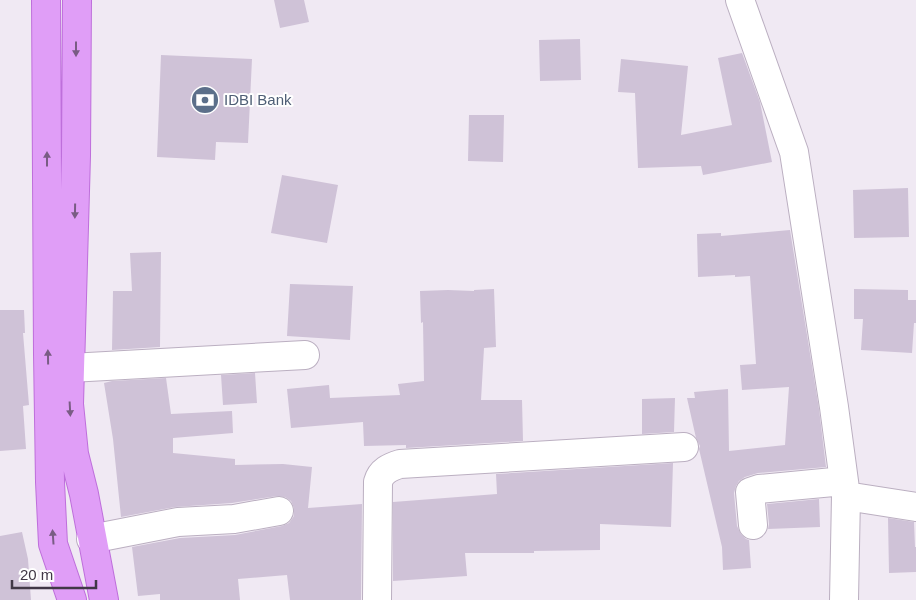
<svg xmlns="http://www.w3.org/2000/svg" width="916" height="600" font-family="Arial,sans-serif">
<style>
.building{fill:#cfc2d7}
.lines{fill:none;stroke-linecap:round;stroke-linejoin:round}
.street-casing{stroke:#bbafc1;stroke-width:30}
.primary-casing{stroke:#be6fdb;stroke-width:30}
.street{stroke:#fff;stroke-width:28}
.primary{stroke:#e09ef7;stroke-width:28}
.oneway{fill:#795c84}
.labels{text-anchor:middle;stroke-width:4;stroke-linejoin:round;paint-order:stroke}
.service-label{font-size:15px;fill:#4e5e75;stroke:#fff;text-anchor:start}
</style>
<rect width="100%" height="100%" fill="#f0e9f3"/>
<path class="building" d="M274 0H304L309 22 280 28Z
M580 39 581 80 540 81 539 40Z
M742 53 760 102 772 162 703 175 701 166 638 168 635 93 618 92 621 59 688 66 681 135 732 125 718 58Z
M161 55 252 59 248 143 216 142 215 160 157 157Z
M469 115H504L503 162 468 161Z
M282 175 338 185 327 243 271 233Z
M908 188 909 237 854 238 853 190Z
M790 230 819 409 826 467 758 473 745 477 739 481 736 486 734 493 737 526 741 534 746 539 749 540 751 568 723 570 722 547 699 449 700 446 696 438 687 398H695L694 392 728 389 729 451 785 445 789 387 742 390 740 365 756 364 750 276 735 277V275L698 277 697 234 721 233V236Z
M161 252 160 347 112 350 113 291H132L130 253Z
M290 284 353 286 350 340 287 336Z
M494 289 496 347 484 348 481 400H522L523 441 406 448V445L364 446 363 422 291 428 287 389 329 385 330 398 400 395 398 384 424 381 423 322 421 323 420 291 448 290 474 291V290Z
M854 289 908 290V300H916V323H914L912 353 861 350 863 319H854Z
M0 310H24L25 333H23L29 405 23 406 26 449 0 451Z
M255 373 257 403 223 405 221 375Z
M166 378 171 414 232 411 233 433 173 438V453L235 459V465L283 464 312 467 308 508 362 504 361 600H290L287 575 238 579 240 600H160V594L138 596 132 547 180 538 235 535 282 526 289 523 294 516V508L291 501 285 497 277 496 232 503 175 507 121 517 113 439 104 383 112 381Z
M675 398 674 432 642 434V399Z
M673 463 671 527 600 524V550L534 551V553H465L467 576 393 581V502L497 494 496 474Z
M819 499 820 527 768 529 769 524 767 504Z
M888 518 914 522 915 547H916V572L889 573Z
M22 532 28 559 31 600H0V536Z"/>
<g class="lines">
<defs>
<path id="street" d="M740 0 794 152 834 407 846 496 916 507
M70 368 305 355
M753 525 750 492 759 489 844 481
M91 539 178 522 234 519 279 511
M377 600 378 482C381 471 390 467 400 464L684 447
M844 600 846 496"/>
<path id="primary" d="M46 0 48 354 50 482 53 544 72 600
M77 0 76 156 69 404 74 454 84 494 104 600"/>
</defs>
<use href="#street" class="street-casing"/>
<use href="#primary" class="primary-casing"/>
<use href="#street" class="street"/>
<use href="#primary" class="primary"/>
</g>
<defs><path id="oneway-solid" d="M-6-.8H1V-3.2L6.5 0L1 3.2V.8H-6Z" transform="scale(1.25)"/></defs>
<g class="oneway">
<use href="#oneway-solid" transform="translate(76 49) rotate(90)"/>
<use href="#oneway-solid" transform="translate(47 159) rotate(-90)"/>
<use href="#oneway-solid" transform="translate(75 211) rotate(91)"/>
<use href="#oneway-solid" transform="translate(48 357) rotate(-91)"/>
<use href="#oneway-solid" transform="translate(70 409) rotate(87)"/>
<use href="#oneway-solid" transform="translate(53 537) rotate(-94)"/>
</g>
<defs>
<symbol id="bank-disc" viewBox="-11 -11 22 22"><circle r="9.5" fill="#5c6f8a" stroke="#fff"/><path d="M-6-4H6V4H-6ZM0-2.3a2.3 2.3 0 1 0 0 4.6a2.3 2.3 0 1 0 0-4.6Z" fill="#fff"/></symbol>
</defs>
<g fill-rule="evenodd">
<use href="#bank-disc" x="189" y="84" width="32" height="32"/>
</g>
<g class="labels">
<g class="service-label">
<text x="224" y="105">IDBI Bank</text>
</g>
</g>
<path d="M12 580v8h84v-8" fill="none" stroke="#413846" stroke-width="2.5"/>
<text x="20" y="580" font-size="15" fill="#413846" stroke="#ffffff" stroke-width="4" paint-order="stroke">20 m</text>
</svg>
